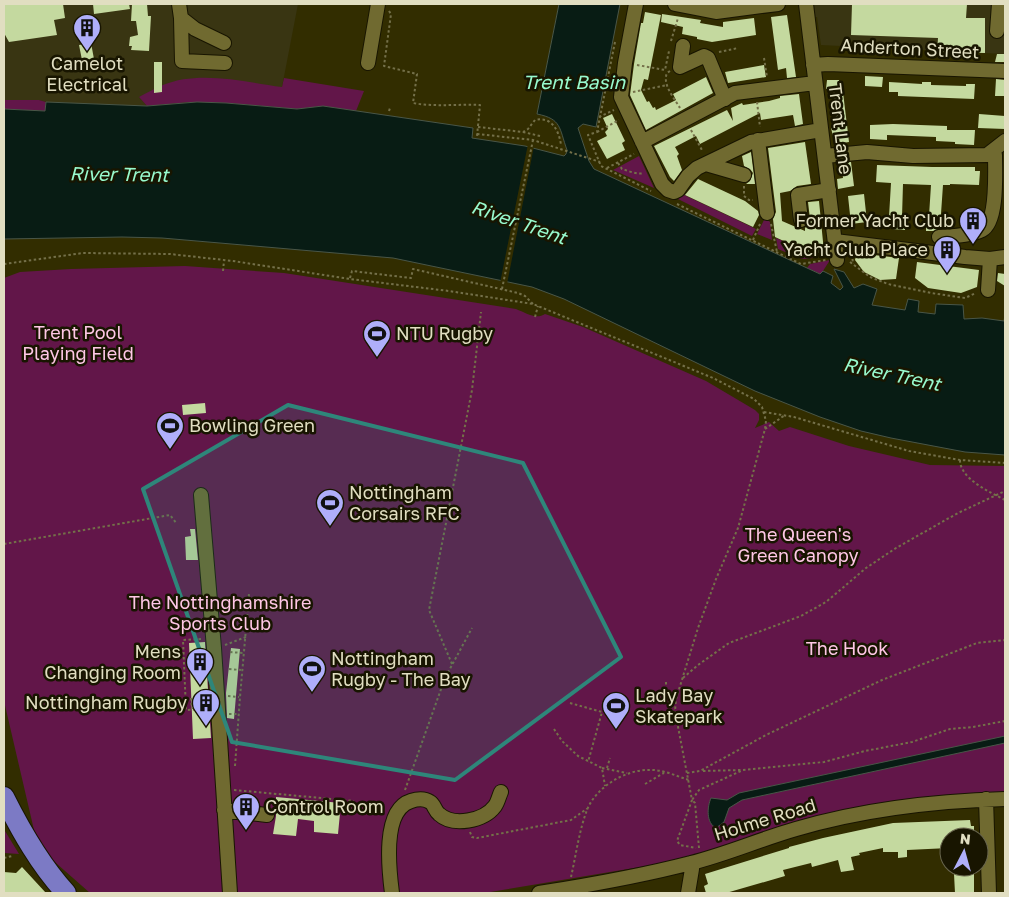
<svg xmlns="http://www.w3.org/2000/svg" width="1009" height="897" font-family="'Golos Text',sans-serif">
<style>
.built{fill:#393512}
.green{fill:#621649}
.water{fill:#081c14;stroke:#495648}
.pier{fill:#322d00}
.building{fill:#c4d99f}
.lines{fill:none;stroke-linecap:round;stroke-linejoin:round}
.minor-casing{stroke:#181500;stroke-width:16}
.highway-casing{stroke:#181500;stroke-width:22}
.path{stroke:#747049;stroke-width:2;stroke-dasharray:2.5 2.5;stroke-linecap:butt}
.minor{stroke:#706a30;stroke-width:14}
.highway{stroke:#7c7ac5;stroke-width:20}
.marked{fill:#2e867a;fill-opacity:0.2;stroke:#2e867a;stroke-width:4;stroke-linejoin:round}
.labels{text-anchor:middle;stroke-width:5;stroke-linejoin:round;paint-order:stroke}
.street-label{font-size:18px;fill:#e1dec1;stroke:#181500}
.poi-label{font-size:18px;fill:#e1dec1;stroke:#181500;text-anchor:start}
.park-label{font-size:18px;fill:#ffc7e6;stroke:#181500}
.water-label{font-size:19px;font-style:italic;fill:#98face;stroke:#181500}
</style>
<rect width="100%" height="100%" fill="#322d00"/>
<path class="built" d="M4 4H298L282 87 139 97 147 106 46 102 39 100H4Z
M811 4H1005V54L821 45 817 17 811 18Z"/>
<path class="green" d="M284 78 364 91 356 111 323 106 297 109 226 103 190 102 147 106 139 97C147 93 155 88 163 85 199 70 245 82 282 87Z
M4 100H39L46 102 45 111 4 109Z
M639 156 654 188 613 170Z
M682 194 756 229 752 236 678 199Z
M765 218 770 222 772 240 757 234Z
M776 238 812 254 813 258 802 259 778 249Z
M830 260 821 274 807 268 810 264Z
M185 266 284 273 516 309C526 313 536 320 545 314L583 327 706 381 755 410 759 414V420L755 428 769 422 779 431 790 427 849 446 930 465 1005 466V793L924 797 868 806 792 823 747 840 714 850 652 865 484 893H90L48 856 34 830 4 701V278L20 272 71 269Z
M4 829 5 831 19 854 4 853Z"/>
<path class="water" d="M559 4H620L596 127 583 124 578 128 589 161 594 169 807 268 820 274 823 271 833 276 831 283 840 290 843 287 834 269 844 272 854 288 863 284 877 289 872 305 905 310 908 299 919 301 918 312 935 314 936 304 963 305 964 319 982 318 1004 321 1005 315V455L965 452 891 438 861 431 820 417 755 391 564 299 532 287 393 258 162 238 122 237 4 239V109L45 111 46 102 147 106 197 102 226 103 297 109 323 106 473 128 472 138 525 146 564 156 566 154 567 150C559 128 562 119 537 114Z
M1005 736V743L742 800 729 808 724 822 716 828C706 823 707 807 711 798L727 800 739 793Z"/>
<path class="pier" d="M528 144 534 146 507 284 500 283Z"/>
<path class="building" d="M9 4H63L65 18 54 20 57 35 9 42 4 33V5Z
M93 4H129L130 9 94 14Z
M132 4H147L148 16H151L149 51 131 50 132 46H129L130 37 138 35 136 21H131Z
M852 4H967L966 18H985V53L937 52 938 38 851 35Z
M645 12 661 15 648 80 644 79 641 90 647 102 649 101 653 108 655 107 656 110 676 100 673 94 706 77 713 93 646 130 630 95 634 64 641 23H643Z
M662 14 701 20 700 23 723 27V22L754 18 756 35 712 42 697 39V37L682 34 683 27 661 22Z
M787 15 796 77 787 78 786 68 778 70 771 17Z
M91 43 94 59 82 60 79 45Z
M997 54H1005V62H995Z
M154 62H162V92L154 93Z
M764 65 766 77 728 83 725 72Z
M865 76 883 77 882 87 865 86Z
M996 79 1005 80V96H995Z
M827 80H839V84H842L849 142 835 144 831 128 837 127 833 89H826Z
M889 82 922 84V82H931V85L966 86V84H975L974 99 898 96V92H889Z
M799 94 803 124 795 126 793 115 761 120 760 113 700 144 696 136 675 147 679 154 677 156 682 170 674 181 670 177 654 146 727 110 733 121 731 108 742 103 743 105 769 101 780 98V96Z
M612 114 625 141 622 143 625 150 607 159 597 141 607 136 605 132 608 129 603 118Z
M979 114 1005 116V129L978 128Z
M893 124 947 126V130H975L974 145 955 144V142L936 141V137L887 135V140L870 139V125Z
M805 142 811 184 797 186 790 191 780 193 782 221 805 231V228L809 224 810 219 808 202 819 201 824 252 812 254 775 237 773 219 776 212 768 148Z
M751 152 755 184H746L750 181 753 173 750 169 744 166 742 156Z
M851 162 854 186 838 189 837 179 843 178 841 163Z
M877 165 932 167H975V171H980L979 185 950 184V185H943L940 228 933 231H926V216H929L931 185 903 184 902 217 906 218 905 230 892 229 893 217H889L891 183 876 182Z
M698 179 745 201 758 211 759 215 753 227 685 195Z
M864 194 867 222 851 224 848 196Z
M857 253 899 258 896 279 880 280 864 272 855 260Z
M917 262 979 270 977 287 961 293 928 288 915 278Z
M998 273 1005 274V286L997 281Z
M205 403 206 413 183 415 182 405Z
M190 529H195L198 560H186L185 537 191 536Z
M205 642 211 738 193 739 189 643Z
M231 648 240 649 234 719 227 718 226 693Z
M276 797 341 803 338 834 314 832V821L298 819 296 836 273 834 276 816Z
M970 820 971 826H974V837H949V848L907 850V857L898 858V852H883V848L859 853 860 855 851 857 854 870 841 872 838 860 812 867 811 863 783 870 785 876 726 893H706L704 886 708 884 705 874 789 848V847L823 838 893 823Z
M22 867 46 893H4V872L16 873Z
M954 874H974V893H955Z"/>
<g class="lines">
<defs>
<path id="minor" d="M179 4 181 18 195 29 224 43
M636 4 625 63 621 97 662 184 668 190 674 192 678 190 688 176 697 168 751 142 821 130
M675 4 716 12 778 4
M806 4 837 260
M181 18 182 61 225 63
M997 31 999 4
M368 63 378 4
M813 65 828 64 1005 71
M680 67 704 56 708 58 725 99
M680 67 683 46
M758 140 767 213
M642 142 735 93 815 83
M825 156 867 152 913 156 987 155 1005 141
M706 164 744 175
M801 220 798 195 829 190
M939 237C952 236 970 236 982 230 998 222 995 171 995 155L992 151
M835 241 965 257 990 259 1005 257
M988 290 990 259
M201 495 214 648 230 893
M986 799 989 893
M224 810 267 815
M392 893C389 870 382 810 411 801 417 799 424 798 430 802 434 804 435 811 439 814 453 827 484 821 495 806 498 802 499 796 501 792
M539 893C590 885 641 876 691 863 727 854 761 839 796 829 864 809 935 801 1005 799
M688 893 692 869 691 863"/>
<path id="highway" d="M4 797C21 831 40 865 66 893"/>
</defs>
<use href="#minor" class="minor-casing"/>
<use href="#highway" class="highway-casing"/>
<path class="path" d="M389 11 391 14 384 66 417 74 413 103C435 107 458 104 480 105L477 136
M671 41 678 18
M615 42 597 132 588 135 601 166 651 191
M719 52 738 48
M764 58 767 77
M637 65 665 70 669 51
M670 71 667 73C662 84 674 98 680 108
M633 92 667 85
M757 102 760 127
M389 111 390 108
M599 117 614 110
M478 127 523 132 528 129 535 120C552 116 559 131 561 145
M691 130 703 152
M523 132 540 136
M597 132 619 120
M477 134 533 140 600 162
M618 163 622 169C629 171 637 175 644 173
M607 168 634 154
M744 186V196L749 200H753
M677 204 801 264 826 260
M771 224 777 252
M812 225 822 224
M753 240 760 224
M852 254 853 264
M850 262 870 277 888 284 931 293 965 298 976 293
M4 264 83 253 170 254 233 261 350 279 449 291 533 304 713 378 754 399 762 407 766 421 765 429 738 528 716 579 698 628 676 699 675 711 692 800 677 841 680 845 696 848
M223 271 224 261
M350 278 352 271 411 278 413 269 518 293 525 296 533 304
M502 289 533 140
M535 317 538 306
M764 412 794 417 909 451 960 460 1005 463
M765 429 785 415
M960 460C960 479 990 492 1005 500
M4 544 170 515 177 524
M201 639 183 640 186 710 205 709
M225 645 246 637
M230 652 243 653
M452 664 429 610 472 390 481 312
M229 669 241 670
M683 678 698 665 729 643 801 616 826 602 866 568 896 548 958 513 1005 491
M666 682V697L674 710
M228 696 239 697
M191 698 192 709
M570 703 602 712 588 762
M229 714H239
M554 729 562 741 578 756 602 768 605 786
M235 766 240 697 249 594
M602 768 627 773
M607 768 610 758
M703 771 741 770
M687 773 700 771 766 735 882 680 977 643 1005 640
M645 784 664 773
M234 790 354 801
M405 790 445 678 472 628
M470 832 472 837 477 838 571 820 588 808
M699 848 695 803 692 800 699 790 743 770 824 762 865 751 912 742 950 729 973 727 1005 721
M4 858 12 856
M571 877C576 855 579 831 587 810 596 787 625 770 648 770 662 769 676 776 689 780"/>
<use href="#minor" class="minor"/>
<use href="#highway" class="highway"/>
</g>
<path class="marked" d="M288 405 523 463 621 657 455 780 232 742 143 489Z"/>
<defs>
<symbol id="building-pin" viewBox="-11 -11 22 30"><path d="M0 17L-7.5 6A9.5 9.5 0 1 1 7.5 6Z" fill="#afaefa" stroke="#181500"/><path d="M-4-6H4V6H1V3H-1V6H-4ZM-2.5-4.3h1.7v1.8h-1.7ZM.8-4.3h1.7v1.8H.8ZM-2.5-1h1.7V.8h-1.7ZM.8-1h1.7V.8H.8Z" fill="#111"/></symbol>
<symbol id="stadium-pin" viewBox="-11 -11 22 30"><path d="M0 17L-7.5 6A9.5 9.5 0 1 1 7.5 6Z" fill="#afaefa" stroke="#181500"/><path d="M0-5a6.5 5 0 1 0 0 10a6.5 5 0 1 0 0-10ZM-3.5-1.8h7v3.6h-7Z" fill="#111"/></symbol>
</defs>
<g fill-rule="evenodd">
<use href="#building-pin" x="71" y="12" width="32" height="43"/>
<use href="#building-pin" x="957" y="205" width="32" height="43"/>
<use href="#building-pin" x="931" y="234" width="32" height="43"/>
<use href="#stadium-pin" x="361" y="318" width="32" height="43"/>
<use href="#stadium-pin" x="154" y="410" width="32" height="43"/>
<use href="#stadium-pin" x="314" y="487" width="32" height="43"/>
<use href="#building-pin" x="184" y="646" width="32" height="43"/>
<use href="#stadium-pin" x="296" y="653" width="32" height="43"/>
<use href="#building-pin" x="190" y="687" width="32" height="43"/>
<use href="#stadium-pin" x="600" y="690" width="32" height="43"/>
<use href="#building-pin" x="230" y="791" width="32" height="43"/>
</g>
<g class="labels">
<g class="street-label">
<text transform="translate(910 49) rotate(3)" y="6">Anderton Street</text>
<text transform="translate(840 129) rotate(83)" y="6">Trent Lane</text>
<text transform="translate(765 820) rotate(-17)" y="6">Holme Road</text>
</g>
<g class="poi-label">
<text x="87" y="70" text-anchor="middle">Camelot<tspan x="87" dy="21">Electrical</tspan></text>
<text x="954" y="227" text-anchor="end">Former Yacht Club</text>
<text x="928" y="256" text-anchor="end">Yacht Club Place</text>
<text x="396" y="340">NTU Rugby</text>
<text x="189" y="432">Bowling Green</text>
<text x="349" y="499">Nottingham<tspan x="349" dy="21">Corsairs RFC</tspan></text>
<text x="181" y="658" text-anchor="end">Mens<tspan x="181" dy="21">Changing Room</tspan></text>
<text x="331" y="665">Nottingham<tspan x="331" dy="21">Rugby - The Bay</tspan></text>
<text x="635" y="702">Lady Bay<tspan x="635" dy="21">Skatepark</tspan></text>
<text x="187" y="709" text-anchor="end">Nottingham Rugby</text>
<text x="265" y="813">Control Room</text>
</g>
<g class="park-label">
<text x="78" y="339">Trent Pool<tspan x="78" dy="21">Playing Field</tspan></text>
<text x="798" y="541">The Queen's<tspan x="798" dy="21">Green Canopy</tspan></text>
<text x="220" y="609">The Nottinghamshire<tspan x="220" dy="21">Sports Club</tspan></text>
<text x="847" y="655">The Hook</text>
</g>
<g class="water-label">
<text x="574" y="89">Trent Basin</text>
<text transform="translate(119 174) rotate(1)" y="7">River Trent</text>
<text transform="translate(519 222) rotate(19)" y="7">River Trent</text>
<text transform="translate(892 374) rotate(12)" y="7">River Trent</text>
</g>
</g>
<rect width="1009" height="897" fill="none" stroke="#e1dec1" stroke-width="10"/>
<g transform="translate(964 852) rotate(6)"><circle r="24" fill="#181500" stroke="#68654d"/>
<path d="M0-4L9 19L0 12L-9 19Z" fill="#afaefa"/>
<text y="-8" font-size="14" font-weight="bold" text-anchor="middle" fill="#e1dec1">N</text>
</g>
</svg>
